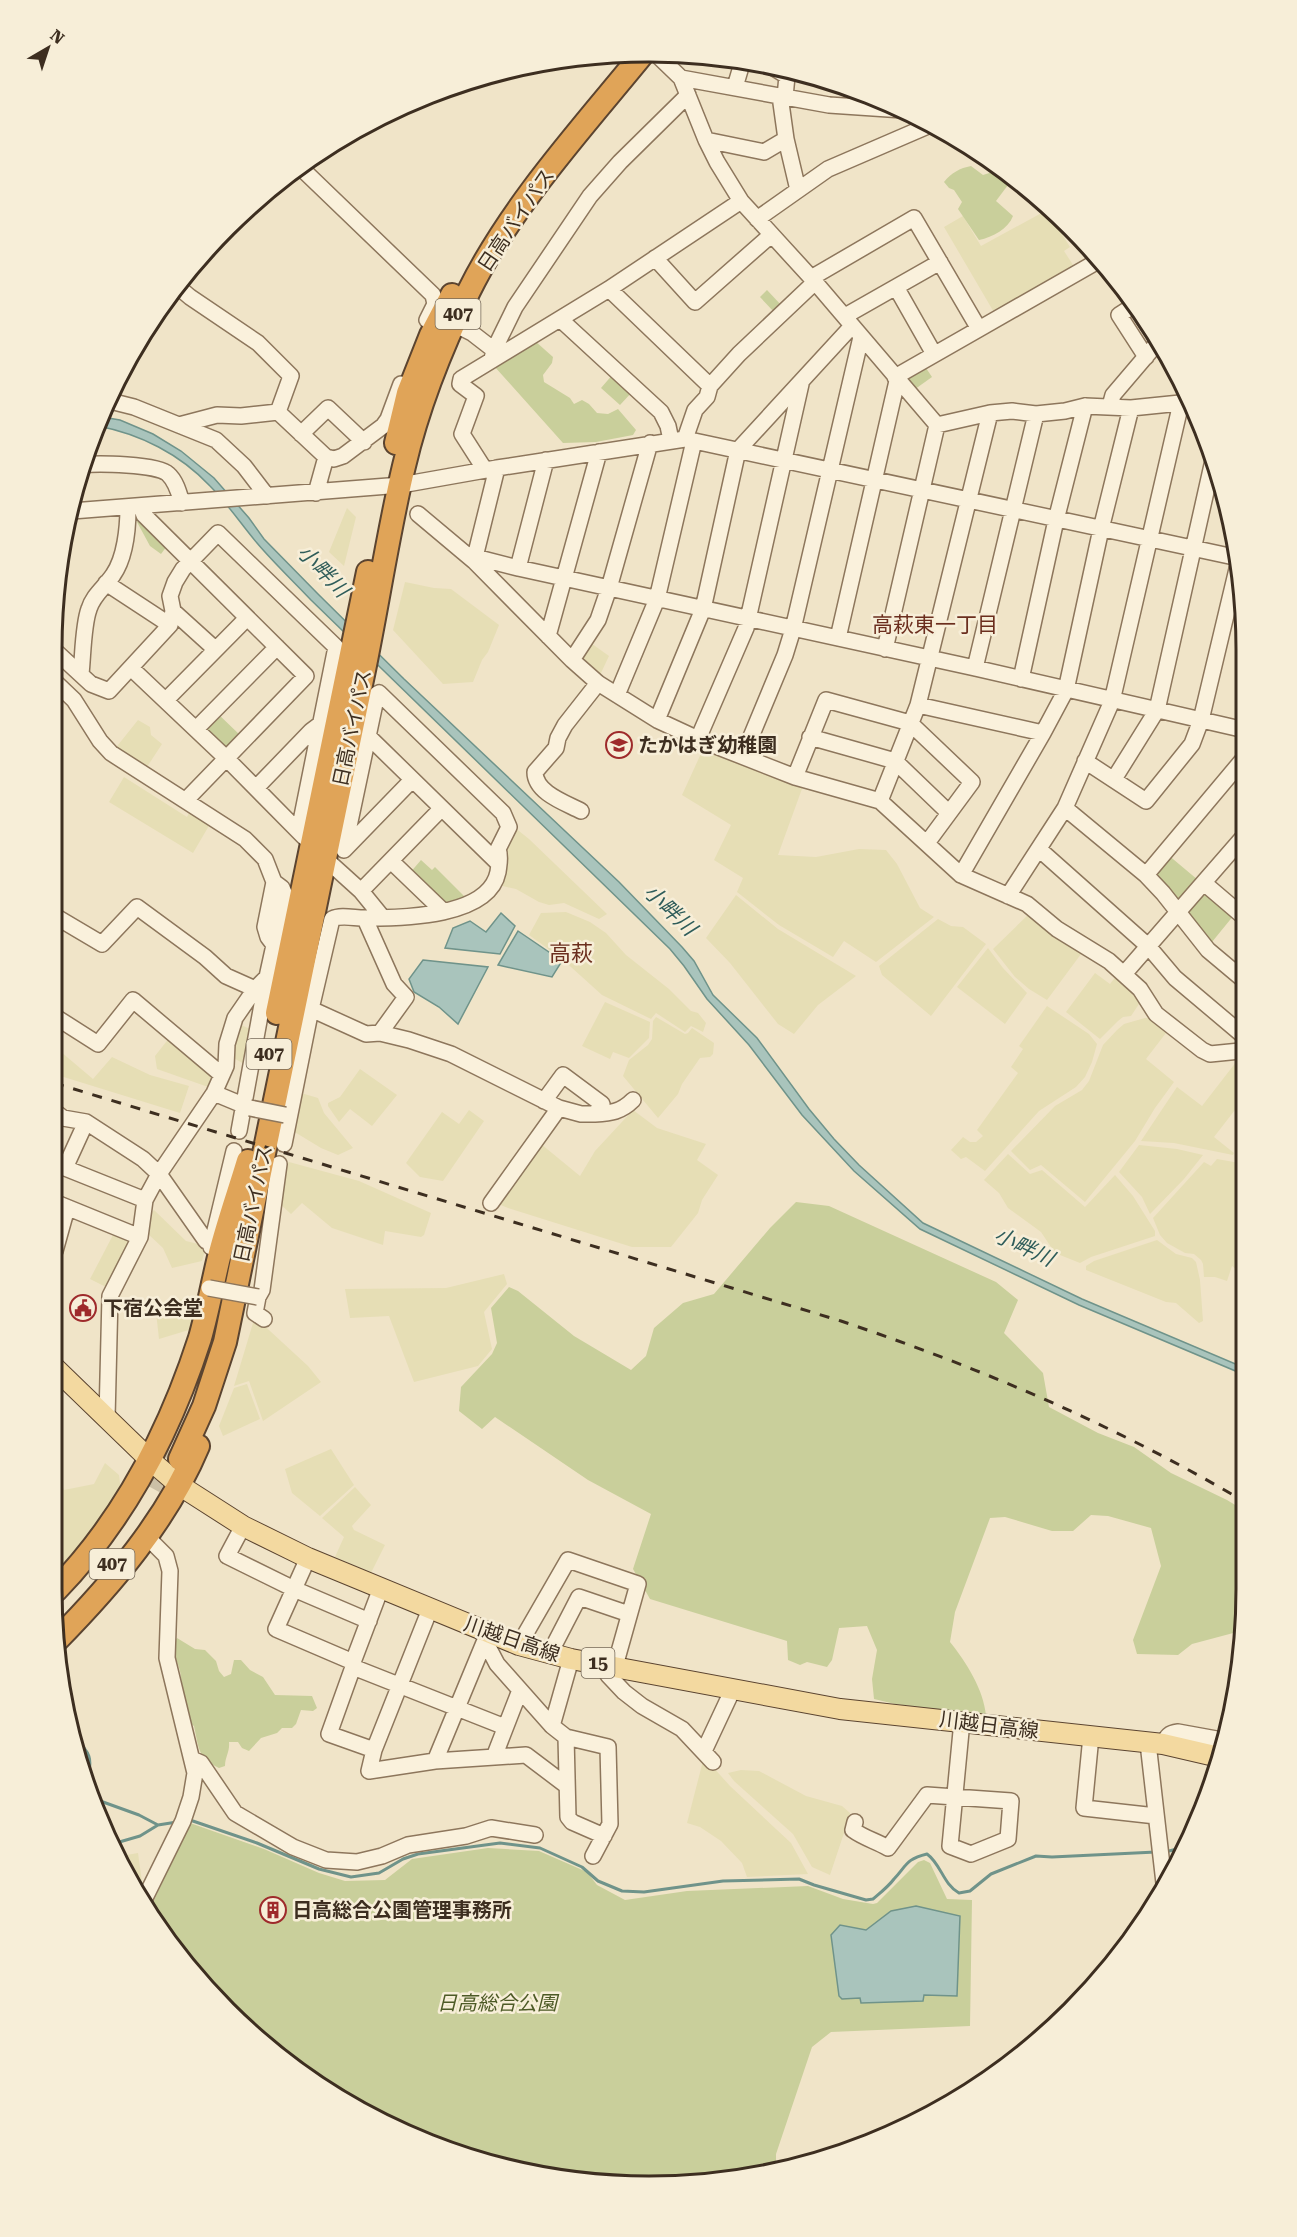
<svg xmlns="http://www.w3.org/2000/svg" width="1297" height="2237" font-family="'Roboto Serif','Noto Sans JP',serif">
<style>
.farmland{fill:#e6deb5}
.green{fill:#c9cf9b}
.water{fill:#a9c4bc;stroke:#6f938a;stroke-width:1.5}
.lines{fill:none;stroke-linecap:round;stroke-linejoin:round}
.stream{stroke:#6f938a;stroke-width:3}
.highway-tunnel{stroke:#ccc0a6;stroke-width:22;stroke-dasharray:22 11;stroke-linecap:butt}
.minor-casing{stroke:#8d765c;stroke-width:18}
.major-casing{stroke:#5b4430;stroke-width:22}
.highway-casing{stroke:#5b4430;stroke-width:26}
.minor{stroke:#faf1dc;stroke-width:15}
.major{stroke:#f3d9a0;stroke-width:20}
.highway{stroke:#e0a458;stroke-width:22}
.rail{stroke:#3d2e20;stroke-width:3;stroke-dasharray:10 10;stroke-linecap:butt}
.minor-bridge-casing{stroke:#8d765c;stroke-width:18;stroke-linecap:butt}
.minor-bridge{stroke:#faf1dc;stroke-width:15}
.labels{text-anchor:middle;stroke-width:5;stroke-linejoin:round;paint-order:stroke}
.shield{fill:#f7eed8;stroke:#756857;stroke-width:1.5}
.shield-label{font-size:18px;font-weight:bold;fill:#3d2e20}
.street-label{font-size:20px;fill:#3d2e20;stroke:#f7eed8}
.poi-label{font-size:20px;font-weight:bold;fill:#3d2e20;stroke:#f7eed8;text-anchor:start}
.park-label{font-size:20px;font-style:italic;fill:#4d5a26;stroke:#f7eed8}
.water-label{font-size:21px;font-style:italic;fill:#2f5d5a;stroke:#f7eed8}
.neighbourhood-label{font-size:21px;fill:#6b2e1e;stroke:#f7eed8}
.quarter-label{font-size:22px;fill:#6b2e1e;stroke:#f7eed8}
.rim{fill:none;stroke:#3d2e20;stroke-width:3}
</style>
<rect width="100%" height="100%" fill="#f0e4c8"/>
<path class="farmland" d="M1047 210 1070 247 1064 251 1075 268 995 314 944 227 963 216 981 246Z
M347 508 356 517 344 566 329 552Z
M405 582 434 588 451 589 499 625 488 652 482 660 473 682 443 684 393 630Z
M588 641 609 656 600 675 580 660Z
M138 720 150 727 151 735 162 744 145 770 114 750Z
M704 747 759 771 803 786 778 855 816 857 859 849 886 850 897 864 920 908 934 917 876 962 844 941 833 957 779 925 737 892 743 878 714 860 731 825 682 795Z
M124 777 187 817 190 811 210 824 193 853 109 802Z
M514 827 529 839 607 914 599 919 564 903 549 905 539 902 516 889 498 885 508 861 504 849Z
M736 895 778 929 856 976 818 1005 794 1034 778 1024 730 963 706 938Z
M566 912 590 922 606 933 626 955 669 989 691 1011 698 1013 706 1023 703 1032 691 1026 685 1032 656 1013 651 1019 602 995 561 958 529 935 541 913Z
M1031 912 1084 950 1047 1000 1029 989 1015 977 993 949Z
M938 919 951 926 963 927 986 944 931 1016 882 975 879 966Z
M988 948 1003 968 1027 993 1005 1024 957 987Z
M1095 973 1110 984 1117 975 1141 1001 1131 1016 1123 1017 1118 1021 1100 1039 1066 1012Z
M605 1002 650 1022 649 1038 629 1058 613 1052 610 1059 582 1046Z
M1047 1006 1089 1034 1097 1044 1092 1062 1085 1077 1076 1087 1039 1111 985 1171 966 1157 961 1159 951 1150 963 1137 970 1142H976L983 1136 977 1130 1018 1073 1011 1067 1023 1049 1019 1046Z
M656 1017 685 1034 688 1033 692 1028 714 1043 713 1054 710 1057 700 1058 682 1084 678 1094 658 1118 623 1076 629 1060 648 1045 652 1039 653 1021Z
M1145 1018H1155L1169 1029 1146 1059 1174 1082 1155 1108 1135 1141 1085 1202 1041 1165 1030 1170 1011 1151 1055 1106 1082 1090 1089 1081 1103 1045 1117 1030 1124 1024Z
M237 1023 254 1031 246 1065 230 1056Z
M170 1037 215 1074 211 1088 157 1069 155 1056Z
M54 1046 93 1079 112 1057 150 1075 189 1086 180 1113 54 1074Z
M1240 1057 1245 1061V1097L1214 1137 1234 1153 1233 1155 1174 1143 1141 1141 1177 1087 1202 1106Z
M360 1069 397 1095 372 1126 350 1109 339 1122 328 1106V1103L340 1097Z
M301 1093 318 1098 324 1113 353 1148 338 1155 321 1148 293 1131Z
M469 1110 484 1121 443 1181 420 1177 406 1163 442 1112 459 1124Z
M633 1110 657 1128 706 1144 697 1160 718 1175 702 1200 698 1213 671 1247H632L508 1208 496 1203 541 1144 580 1176 595 1151Z
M1139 1145 1177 1149 1203 1155 1184 1179 1150 1214 1142 1197 1119 1172Z
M1008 1154 1030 1174 1042 1170 1085 1207 1115 1175 1133 1196 1155 1231V1236L1091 1257 1080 1263 1055 1253 1041 1232 1008 1208 999 1193 984 1180Z
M1217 1159 1245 1164V1276L1232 1266 1227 1281 1215 1277H1204L1203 1264 1201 1260 1194 1254 1185 1253 1167 1243 1160 1235 1153 1218 1204 1162 1211 1166Z
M289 1162 359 1181 431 1213 424 1235 421 1237 385 1231 383 1245 332 1228 302 1203 291 1214 279 1203 286 1164Z
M154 1210 186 1241 206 1246 202 1261 172 1268 163 1248 147 1233 148 1217Z
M113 1235 130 1242 106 1287 90 1279Z
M1157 1240 1176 1254 1192 1258 1196 1262 1200 1280 1203 1321 1199 1323 1176 1303 1166 1302 1086 1270V1266L1094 1261Z
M504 1274 507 1284 484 1312 492 1349 478 1366 414 1382 389 1316 350 1318 345 1289 446 1288Z
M200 1294 192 1329 159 1339 155 1303 191 1298Z
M257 1319 308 1366 321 1382 263 1421 249 1381 234 1386 253 1323Z
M247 1384 260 1419 223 1436 219 1426 234 1388Z
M331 1449 354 1485 320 1516 292 1493 285 1469Z
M105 1463 119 1475 121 1491 69 1561 56 1571 55 1469 64 1490 94 1484Z
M355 1487 371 1505 352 1526 354 1530 385 1545 371 1573 335 1557 344 1537 322 1518Z
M704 1757 730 1786 791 1843 808 1874 747 1877 742 1863 721 1841 700 1827 687 1823Z
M741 1770 759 1771 806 1796 842 1806 850 1813 849 1818 830 1875 812 1867 793 1834 734 1781 728 1773Z
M138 1853 142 1882 135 1889 115 1857Z"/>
<path class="green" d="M971 166 983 175C1004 167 1005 172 1021 185L1011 181 996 201 1013 216C1008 229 993 237 979 240L958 209 962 202 954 190 949 188 944 182C951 173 960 168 971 166Z
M767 290 782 306 774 312 760 297Z
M535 341 553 357 552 363 543 375 544 382 570 398 574 404 582 400 589 404 597 413 608 414 618 409 636 430 633 435 596 442 563 443 494 366Z
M924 365 932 377 911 392 904 378Z
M614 373 633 391 620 405 601 388Z
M139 519 167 546 161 554 150 546 137 522Z
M216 712 241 736 224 750 204 731Z
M1167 854 1198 880 1176 905 1150 875Z
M421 860 432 870 435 867 467 899 444 907 409 874Z
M1205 890 1234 915 1212 942 1190 918 1188 911Z
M796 1202 829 1206 996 1282 1018 1300 1004 1333 1043 1373 1049 1407 1098 1433 1134 1447 1171 1473 1227 1500 1245 1511V1624L1237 1632 1192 1644 1178 1655 1137 1654 1133 1640 1161 1566 1151 1528 1108 1516 1091 1515 1073 1531H1052L1005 1517 990 1518 955 1612 950 1642C966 1662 984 1690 986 1716L895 1704 874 1699 872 1679 877 1650 867 1626 839 1628 832 1660 827 1667 807 1662 800 1665 788 1660 787 1641 650 1599 633 1569 651 1514 588 1480 495 1417 482 1429 459 1411 461 1387 492 1354 497 1343 491 1308 509 1287 518 1291 574 1336 631 1370 646 1356 654 1328 683 1303 714 1294 770 1228Z
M177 1638 195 1649 205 1650 216 1661 219 1671 224 1677 231 1674 234 1660H241L250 1670 263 1677 275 1695 312 1696 317 1708 313 1711 301 1710 296 1724 292 1728H282L277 1733 261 1738 249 1751 242 1748 238 1742H229C230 1752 225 1757 225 1766L219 1768C197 1757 199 1748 194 1726L188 1721 180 1671 174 1652V1642Z
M190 1823 264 1849 319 1873 345 1881 385 1880 412 1859 488 1848 539 1851 587 1872 597 1885 625 1900 687 1891 808 1886 843 1899 873 1904 877 1903 918 1862 924 1860 930 1863 947 1899 972 1900 970 2026 831 2032 812 2047 776 2154V2171L765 2174 687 2185 571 2181 494 2166 385 2125 316 2085 226 2011 174 1952 149 1911Z"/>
<path class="water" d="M102 417 120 420 153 434 181 451 214 478 249 518 264 539 318 594 404 679 619 882 682 947 694 961 713 995 757 1038 809 1109 834 1139 859 1165 923 1223 1082 1299 1245 1368V1375L1079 1305 920 1229 854 1171 802 1115 749 1045 707 999 684 966 670 949 311 600C293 581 274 563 257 543 241 524 227 503 210 486 180 454 140 434 98 426Z
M501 913 515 926 500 954 445 948 453 928 470 921 486 932Z
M518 931 562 961 552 977 498 965Z
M423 960 488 967 458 1024 439 1007 414 992 409 979Z
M916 1906 960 1916 957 1996 924 1995 923 2001 861 2003 860 1998 842 1999 839 1996 831 1935 840 1925 866 1930 891 1911Z"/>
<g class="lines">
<path class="stream" d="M72 1735C95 1757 91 1758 86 1789
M88 1793 92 1798 139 1815 158 1825
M190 1820 257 1843 319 1869 351 1877 379 1873 403 1859 418 1854 500 1843 540 1848 582 1867 598 1881 622 1891 644 1892 723 1881 799 1879 814 1885 866 1900 873 1899C880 1893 888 1887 894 1879 907 1865 906 1859 927 1854 941 1864 943 1884 959 1893L970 1891 991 1874 1036 1856 1052 1857 1156 1852
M109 1845 140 1836 158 1825 177 1822
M1165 1852 1181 1848"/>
<path class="highway-tunnel" d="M150 1487 170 1450"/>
<defs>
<path id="minor" d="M653 51 681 78 829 105 903 110
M764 62 787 76 785 97
M681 78 706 140 717 162 741 201 815 282 937 425 990 413 1012 411 1036 414 1065 411 1085 406 1131 408 1190 402
M735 87 743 60
M780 96 786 139 798 190
M706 140 764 152 786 139
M299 166 433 295 435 304 427 320
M757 219 828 169 930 125
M655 258 695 302 771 235
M811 278 914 218 979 329 895 377
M177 286 190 297 258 343 291 376 278 412 326 457
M896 287 934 354
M609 289 710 386
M1133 306 1119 315 1146 357
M845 316 940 262
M561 320 661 412 668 426 671 440
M454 324 472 333 494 350 492 359
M979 329 1098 261
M494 350 515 307 590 196 620 162 688 95
M110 401 134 407 216 440 244 466 267 496
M1110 406 1113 395 1159 341
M179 425 217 415 241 416 278 412
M301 434 328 408 364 442
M685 439 695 410 707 397 710 386 739 354 815 282
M81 465C97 463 158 464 168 474 176 481 179 493 182 503
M485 470 462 434 476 396 460 384 461 379 609 289 741 201
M316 493 326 457 334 459 343 456 383 426 388 419 401 384
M141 507 144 515 306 676 186 800
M72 511 401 485 497 468 685 439 1234 557
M418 514 474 561 572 660 598 683 657 720 698 739 795 777 880 801 961 875 1027 904 1057 929 1109 961 1140 989 1156 1014 1202 1050 1210 1054 1240 1051 1245 1054
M475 557 518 568 975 668 1245 730
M474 561 497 468
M518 568 546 460
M106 583 170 625
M173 611 215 649
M548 636 599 452
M838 638 897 381
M52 648 91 684 109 691 170 625 173 611 170 596 175 582 183 569 218 533 336 647 299 831
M885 649 937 425
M572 660 598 620 609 588 650 443
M131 668 226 758 304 837
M975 668 1036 414
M81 674C83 656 83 625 89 609 93 595 105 587 113 575 125 558 128 528 128 507
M1021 679 1056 520 1085 406
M53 680 74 700 100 741 111 753 245 839 265 859 274 882 265 927 268 937 274 945
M617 695 657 599 694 441
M166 700 247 618
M918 705 1043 733
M657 720 703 609 738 450 852 326
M196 729 277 647
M368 736 499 864
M810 737 895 761 949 813
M698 739 746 628 801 384
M1245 742V744
M743 756 785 655 793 629 861 337
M1085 761 1146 801 1192 744 1201 720 1237 569
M795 777 826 700 910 723 972 782 927 843
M1114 779 1157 710 1214 456
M256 788 311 731 319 725
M880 801 918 705 990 413
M1065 808 1146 875 1163 893 1208 950 1245 981
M581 811C566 803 535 793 535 772L556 748 558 738 565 725 598 683
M344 850 377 694 379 693 503 813 509 827 498 849C501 857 499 864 498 872 489 917 404 918 368 918 357 919 342 914 332 919L311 1009 366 1034 380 1033 409 1040 451 1054 559 1108 581 1114H595L602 1104 563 1075 544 1101
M344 850 412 780
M1040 850 1148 946 1175 978 1245 1037
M320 854 361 891 383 918
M391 861 443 911
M961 875 1043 733 1066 690 1101 529 1131 408
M1146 875 1245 757
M1204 883 1245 918
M361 891 441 809
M1008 896 1065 808 1112 701 1181 403
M53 915 102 944 137 907 205 957 226 976 255 989
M365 919 394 984 406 997 380 1033
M1124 974 1245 835
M54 1016 98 1044 133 1000 222 1075
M214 1093 250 1108
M54 1111 63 1118 86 1122 143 1159 159 1174 206 1241
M595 1114C611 1113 621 1112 633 1100
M86 1122 65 1168 145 1200
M239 1131 267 977 285 895 282 888 274 882
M284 1144 311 1009
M54 1202 140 1237
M491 1203 559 1108
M211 1247 234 1151
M55 1251 67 1208
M264 1319 255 1313 258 1297 262 1290 279 1164
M107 1418 110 1296 140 1237 145 1200 159 1174 214 1093 226 1066 227 1044 235 1018 255 989 267 977
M243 1526 227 1556 294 1589 369 1621
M308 1558 276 1629 353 1662
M430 1609 374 1750 369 1771 435 1761 526 1755 567 1786
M485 1641 497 1664 552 1726
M519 1645 568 1560 638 1584 615 1666
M550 1653 579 1597 629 1614
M571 1659 552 1726 566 1737 568 1817 572 1822 604 1836
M606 1665 608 1675 624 1692 642 1706 682 1729 713 1762
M353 1667 505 1727
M1091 1736 1084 1808 1156 1816
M566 1737 608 1747 610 1824 593 1856
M1148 1743 1164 1883
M1163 1744C1167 1736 1169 1733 1178 1732L1222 1740
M374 1750 329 1734 353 1667V1662L381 1588
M704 1751 733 1689
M494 1757 520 1690
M194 1760 201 1763 235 1813 293 1847 326 1860 357 1862 382 1856 408 1845 466 1836 491 1828 535 1835
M435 1761 488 1633
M855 1822 853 1830C864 1838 876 1841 888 1848L927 1795 1011 1801 1008 1839 971 1854 950 1846 962 1721
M143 1902 183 1821 191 1797 195 1773 167 1658 170 1571 166 1556 146 1536"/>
<path id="major" d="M55 1368 150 1460 179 1485 243 1526 308 1558 519 1645 571 1659 840 1709 1163 1744 1219 1757"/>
<path id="highway" d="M396 443 408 393 431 335 452 295
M277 1013 368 572
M180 1459 204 1406 225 1342C271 1118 317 894 364 670 378 602 388 533 404 466 418 406 442 346 469 291 512 204 584 126 645 51
M56 1590C125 1519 170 1431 200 1338 208 1310 213 1281 220 1253 228 1222 239 1191 248 1161
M56 1641C112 1584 167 1520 198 1446"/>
</defs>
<use href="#minor" class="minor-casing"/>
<use href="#major" class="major-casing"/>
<use href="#highway" class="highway-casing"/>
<use href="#minor" class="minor"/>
<use href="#major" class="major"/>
<use href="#highway" class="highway"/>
<path class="rail" d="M54 1083 841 1321C981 1368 1117 1426 1245 1502"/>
<defs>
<path id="minor-bridge" d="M250 1108 285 1115
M209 1288 258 1297"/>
</defs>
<use href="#minor-bridge" class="minor-bridge-casing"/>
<use href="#minor-bridge" class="minor-bridge"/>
</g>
<defs>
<symbol id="school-ring" viewBox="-11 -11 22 22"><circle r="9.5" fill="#f7eed8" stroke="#9e2a2b" stroke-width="1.5"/><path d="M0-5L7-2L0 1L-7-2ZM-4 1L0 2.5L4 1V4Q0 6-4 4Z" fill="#9e2a2b"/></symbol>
<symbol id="civic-ring" viewBox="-11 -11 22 22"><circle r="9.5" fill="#f7eed8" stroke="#9e2a2b" stroke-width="1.5"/><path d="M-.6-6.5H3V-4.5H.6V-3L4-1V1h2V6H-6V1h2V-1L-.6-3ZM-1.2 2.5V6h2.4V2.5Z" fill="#9e2a2b"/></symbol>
<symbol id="building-ring" viewBox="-11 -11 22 22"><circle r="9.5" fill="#f7eed8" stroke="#9e2a2b" stroke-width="1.5"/><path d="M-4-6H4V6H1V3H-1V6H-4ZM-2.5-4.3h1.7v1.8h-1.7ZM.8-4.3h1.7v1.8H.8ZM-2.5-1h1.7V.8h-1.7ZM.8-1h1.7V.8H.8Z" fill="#9e2a2b"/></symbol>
</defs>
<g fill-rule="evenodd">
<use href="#school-ring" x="604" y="730" width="30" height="30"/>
<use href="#civic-ring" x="68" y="1293" width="30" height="30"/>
<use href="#building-ring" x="258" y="1895" width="30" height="30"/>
</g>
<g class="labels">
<g class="shield">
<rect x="435.5" y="299" width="45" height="30" rx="4.5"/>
<rect x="246.5" y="1039" width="45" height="30" rx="4.5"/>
<rect x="89.5" y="1549" width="45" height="30" rx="4.5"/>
<rect x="581.5" y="1648" width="33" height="30" rx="4.5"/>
</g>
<g class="shield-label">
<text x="458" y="320">407</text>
<text x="269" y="1060">407</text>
<text x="112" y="1570">407</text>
<text x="598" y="1669">15</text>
</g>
<g class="street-label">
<text transform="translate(516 220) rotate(-56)" y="7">日高バイパス</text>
<text transform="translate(352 728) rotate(-78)" y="7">日高バイパス</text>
<text transform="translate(253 1204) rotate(-78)" y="7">日高バイパス</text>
<text transform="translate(512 1639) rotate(19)" y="7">川越日高線</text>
<text transform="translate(989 1725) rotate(7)" y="7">川越日高線</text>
</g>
<g class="poi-label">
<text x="638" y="752">たかはぎ幼稚園</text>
<text x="103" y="1315">下宿公会堂</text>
<text x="292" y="1917">日高総合公園管理事務所</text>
</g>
<g class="park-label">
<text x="497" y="2010">日高総合公園</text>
</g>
<g class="water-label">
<text transform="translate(323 571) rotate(46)" y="7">小畔川</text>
<text transform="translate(670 910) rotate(44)" y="7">小畔川</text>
<text transform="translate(1024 1247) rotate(25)" y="7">小畔川</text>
</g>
<g class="neighbourhood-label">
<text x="935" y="632">高萩東一丁目</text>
</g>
<g class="quarter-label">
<text x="571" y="961">高萩</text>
</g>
</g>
<path d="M0 0H1297V2237H0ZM649 62H649A587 587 0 0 1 1236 649V1589A587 587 0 0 1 649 2176H649A587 587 0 0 1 62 1589V649A587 587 0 0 1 649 62Z" fill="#f7eed8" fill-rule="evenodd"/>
<path class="rim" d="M649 62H649A587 587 0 0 1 1236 649V1589A587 587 0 0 1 649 2176H649A587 587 0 0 1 62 1589V649A587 587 0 0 1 649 62Z"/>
<g transform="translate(48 48) rotate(39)" stroke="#f7eed8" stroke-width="4.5" paint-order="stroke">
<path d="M0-4.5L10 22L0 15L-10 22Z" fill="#3d2e20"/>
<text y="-9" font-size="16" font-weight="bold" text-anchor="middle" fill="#3d2e20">N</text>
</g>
</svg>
